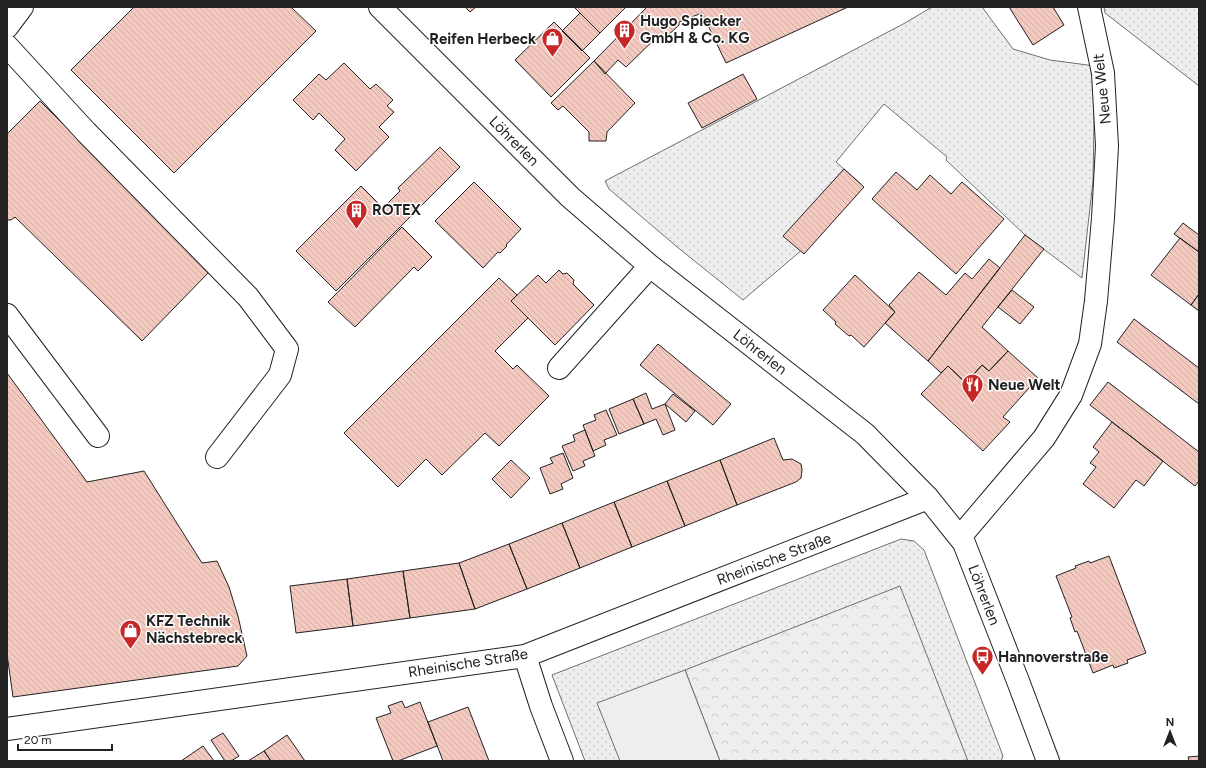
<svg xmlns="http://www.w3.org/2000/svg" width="1206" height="768" font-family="Figtree,sans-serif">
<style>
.grass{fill:url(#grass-dots);stroke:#6f6f6f}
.forest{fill:url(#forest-crowns);stroke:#6f6f6f}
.pitch{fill:#eee;stroke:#6f6f6f}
.building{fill:url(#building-back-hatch);stroke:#222}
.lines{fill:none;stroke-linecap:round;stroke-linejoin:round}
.minor-casing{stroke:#222;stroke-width:24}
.major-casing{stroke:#222;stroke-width:24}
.minor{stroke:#fff;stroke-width:22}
.major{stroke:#fff;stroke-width:22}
.labels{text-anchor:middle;stroke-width:3;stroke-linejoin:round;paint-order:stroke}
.poi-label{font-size:15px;font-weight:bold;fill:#222;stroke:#fff;text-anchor:start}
.street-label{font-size:15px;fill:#222;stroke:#fff}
</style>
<defs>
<pattern id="grass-dots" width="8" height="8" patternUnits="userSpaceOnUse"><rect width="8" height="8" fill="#eee"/><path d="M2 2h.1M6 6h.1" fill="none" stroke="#ccc" stroke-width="1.8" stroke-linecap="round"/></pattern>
<pattern id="forest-crowns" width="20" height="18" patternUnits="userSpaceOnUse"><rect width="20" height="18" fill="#eee"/><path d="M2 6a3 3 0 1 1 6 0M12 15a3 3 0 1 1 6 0" fill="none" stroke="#ccc"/></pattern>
<pattern id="building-back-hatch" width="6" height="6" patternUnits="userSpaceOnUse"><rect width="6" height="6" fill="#f3c9c0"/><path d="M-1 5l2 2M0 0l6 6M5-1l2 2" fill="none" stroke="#d0aca5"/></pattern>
</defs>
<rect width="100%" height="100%" fill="#fff"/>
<path class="grass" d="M932 7H982L1013 49 1050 60 1095 66 1093 181 1082 278 1025 235 946 160 947 157 884 104 836 162 861 184 803 249 743 300 676 246 609 189 605 181 905 23Z
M1104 7H1199V86L1105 13Z
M901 539 914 541 924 550 1003 756 1001 761H585L552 675Z"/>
<path class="forest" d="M900 586 968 761H720L685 670Z"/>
<path class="pitch" d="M685 670 720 761H620L597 703Z"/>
<path class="building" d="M134 7H291L316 31 174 173 71 70Z
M465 7H476L470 12Z
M574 7H626L600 33Z
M647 7H848L726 63 702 13 679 22V25L664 39 659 35 626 67 618 60 605 74 594 61Z
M1009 7H1053L1064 25 1033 45Z
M580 13 600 33 582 51 562 31Z
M554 22 590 58 551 97 515 60Z
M594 61 635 103 607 132 606 141H589V132L563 106 558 110 551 103Z
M344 63 370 89 376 84 393 100 387 106 394 112 379 127 389 137 356 171 335 150 345 139 319 113 313 120 293 100 319 74 326 80Z
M743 74 757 99 702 128 688 103Z
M40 101 210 271 142 341 15 217 11 220H7V134Z
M440 147 460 167 336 291 296 251 361 186 383 208 400 191 398 188Z
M844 169 864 187 804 254 783 236Z
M896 172 917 190 930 175 951 194 962 182 1004 219 956 274 872 199Z
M474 182 521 229 506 245 507 246 500 253 498 252 483 268 435 221Z
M1183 223 1199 235V252L1174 234Z
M402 227 432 257 418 271 414 267 355 327 328 302Z
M1025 235 1044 249 982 327 1008 351 989 371 982 365 966 383 948 366 941 373 928 361Z
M1180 238 1199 252V294L1191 305 1151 275Z
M989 259 1000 268 928 361 885 323 895 312 889 305 919 272 946 295 965 273 972 279Z
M559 270 563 274 567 273 574 280 573 284 594 305 555 345 511 301 538 275 546 283Z
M855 275 895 312 864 347 851 335 849 336 835 324 836 322 823 310Z
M499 278 517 295 511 301 528 318 495 351 513 369 517 365 549 396 499 446 485 433 442 475 426 459 398 487 344 433Z
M1012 290 1034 307 1020 324 998 307Z
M1199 294V311L1191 305Z
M1134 319 1199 368V404L1117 342Z
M658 344 731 404 713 425 640 365Z
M1008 351 1038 378 1003 417 1010 422 983 451 921 394 948 366 966 383 982 365 989 371Z
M7 373 87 482 144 471 202 563 217 561 229 587 238 616 247 656 238 666 13 697 7 654Z
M1108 382 1199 452V481L1195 486 1090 405Z
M646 393 652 409 665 404 675 430 663 435 656 419 644 424 633 399Z
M673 394 695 411 686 422 665 404Z
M633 399 644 424 619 434 609 409Z
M606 410 617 435 604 440 606 445 593 451 583 425 596 420 594 415Z
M1112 422 1163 461 1144 486 1136 480 1114 508 1083 484 1096 467 1090 463 1099 452 1093 447Z
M585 430 595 456 583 461 585 466 573 471 562 446 575 441 573 435Z
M774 438 783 460 792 459 801 464 802 470 801 478 796 482 737 505 720 460Z
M563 453 573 478 561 484 563 489 550 494 540 468 553 463 550 458Z
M511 460 530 478 511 498 492 479Z
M720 460 737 505 685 526 667 481Z
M667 481 685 526 632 547 614 502Z
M614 502 632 547 580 568 562 523Z
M562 523 580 568 527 589 509 544Z
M509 544 527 589 475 609 459 563Z
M1109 556 1146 653 1127 660 1128 663 1114 668 1113 665 1093 673 1077 631 1075 632 1070 618 1072 617 1056 576 1076 568 1075 566 1089 561 1090 563Z
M459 563 475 609 410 618 403 571Z
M403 571 410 618 353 626 347 579Z
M347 579 353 626 296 633 290 586Z
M402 701 405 708 420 702 437 746 398 761H393L376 718 391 713 388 706Z
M468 707 489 761H443L428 722Z
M223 733 239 756 231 761H225L211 740Z
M287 735 305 761H271L264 751Z
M203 746 214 761H181Z
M264 751 271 761H248Z
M1199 756V761H1189L1188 757Z"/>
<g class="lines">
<defs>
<path id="minor" d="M380 7 570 197 650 266 865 434 928 498 964 543 1018 681 1048 761
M7 46 86 132 248 297 287 349 280 375 217 457
M7 315 98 436
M559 368 650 266
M960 537 1044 438 1071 395 1090 344 1096 301 1103 218 1107 146 1103 73 1089 7
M525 656 541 706 562 761
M7 729 525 656 928 498"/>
<path id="major" d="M7 27 22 7"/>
</defs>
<use href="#minor" class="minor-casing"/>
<use href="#major" class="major-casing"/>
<use href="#minor" class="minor"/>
<use href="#major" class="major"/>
</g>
<defs>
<symbol id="building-pin" viewBox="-11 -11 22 30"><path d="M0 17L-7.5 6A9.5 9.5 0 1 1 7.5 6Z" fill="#c62828" stroke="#fff"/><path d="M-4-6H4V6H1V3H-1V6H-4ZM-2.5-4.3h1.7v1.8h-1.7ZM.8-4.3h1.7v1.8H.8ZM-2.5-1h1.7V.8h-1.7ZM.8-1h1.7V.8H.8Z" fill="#fff"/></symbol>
<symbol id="shop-pin" viewBox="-11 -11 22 30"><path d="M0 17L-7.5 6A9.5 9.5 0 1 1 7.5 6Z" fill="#c62828" stroke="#fff"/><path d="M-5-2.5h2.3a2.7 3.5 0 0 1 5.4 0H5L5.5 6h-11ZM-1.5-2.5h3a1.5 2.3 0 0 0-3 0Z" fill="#fff"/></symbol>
<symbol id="restaurant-pin" viewBox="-11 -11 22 30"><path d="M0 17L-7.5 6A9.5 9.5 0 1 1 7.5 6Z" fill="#c62828" stroke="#fff"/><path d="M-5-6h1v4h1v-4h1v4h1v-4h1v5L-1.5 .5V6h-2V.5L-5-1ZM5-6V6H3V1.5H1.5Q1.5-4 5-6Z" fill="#fff"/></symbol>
<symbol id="bus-pin" viewBox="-11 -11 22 30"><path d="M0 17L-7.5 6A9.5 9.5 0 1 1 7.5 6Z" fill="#c62828" stroke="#fff"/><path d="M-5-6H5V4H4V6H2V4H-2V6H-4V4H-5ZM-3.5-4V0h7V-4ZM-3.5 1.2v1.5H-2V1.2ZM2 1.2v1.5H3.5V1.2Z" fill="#fff"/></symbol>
</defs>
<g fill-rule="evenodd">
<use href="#building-pin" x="612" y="18" width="25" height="34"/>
<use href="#shop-pin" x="540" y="26" width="25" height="34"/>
<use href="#building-pin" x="344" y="198" width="25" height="34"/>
<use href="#restaurant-pin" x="960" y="372" width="25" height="34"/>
<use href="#shop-pin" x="118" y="618" width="25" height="34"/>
<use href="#bus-pin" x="970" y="644" width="25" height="34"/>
</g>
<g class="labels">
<g class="poi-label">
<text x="640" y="26">Hugo Spiecker<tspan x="640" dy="17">GmbH &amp; Co. KG</tspan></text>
<text x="536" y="44" text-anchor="end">Reifen Herbeck</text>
<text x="372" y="215">ROTEX</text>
<text x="988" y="390">Neue Welt</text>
<text x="146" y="626">KFZ Technik<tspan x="146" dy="17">Nächstebreck</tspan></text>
<text x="998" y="662">Hannoverstraße</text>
</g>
<g class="street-label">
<text transform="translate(1102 89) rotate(-96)" y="5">Neue Welt</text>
<text transform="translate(514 141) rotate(45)" y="5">Löhrerlen</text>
<text transform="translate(760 352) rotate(38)" y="5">Löhrerlen</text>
<text transform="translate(774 559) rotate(-21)" y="5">Rheinische Straße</text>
<text transform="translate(984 595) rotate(69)" y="5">Löhrerlen</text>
<text transform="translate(468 663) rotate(-9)" y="5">Rheinische Straße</text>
</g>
</g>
<rect width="1206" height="768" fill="none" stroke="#222222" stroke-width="16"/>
<g transform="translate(1170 732)" stroke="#ffffff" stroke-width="3" paint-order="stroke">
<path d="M0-3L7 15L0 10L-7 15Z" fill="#222222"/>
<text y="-6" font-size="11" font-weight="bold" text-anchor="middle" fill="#222222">N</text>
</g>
<path d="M18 744v6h94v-6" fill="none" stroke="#222222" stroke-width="2"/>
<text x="24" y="744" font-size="12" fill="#222222" stroke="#ffffff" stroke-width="3" paint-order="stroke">20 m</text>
</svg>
